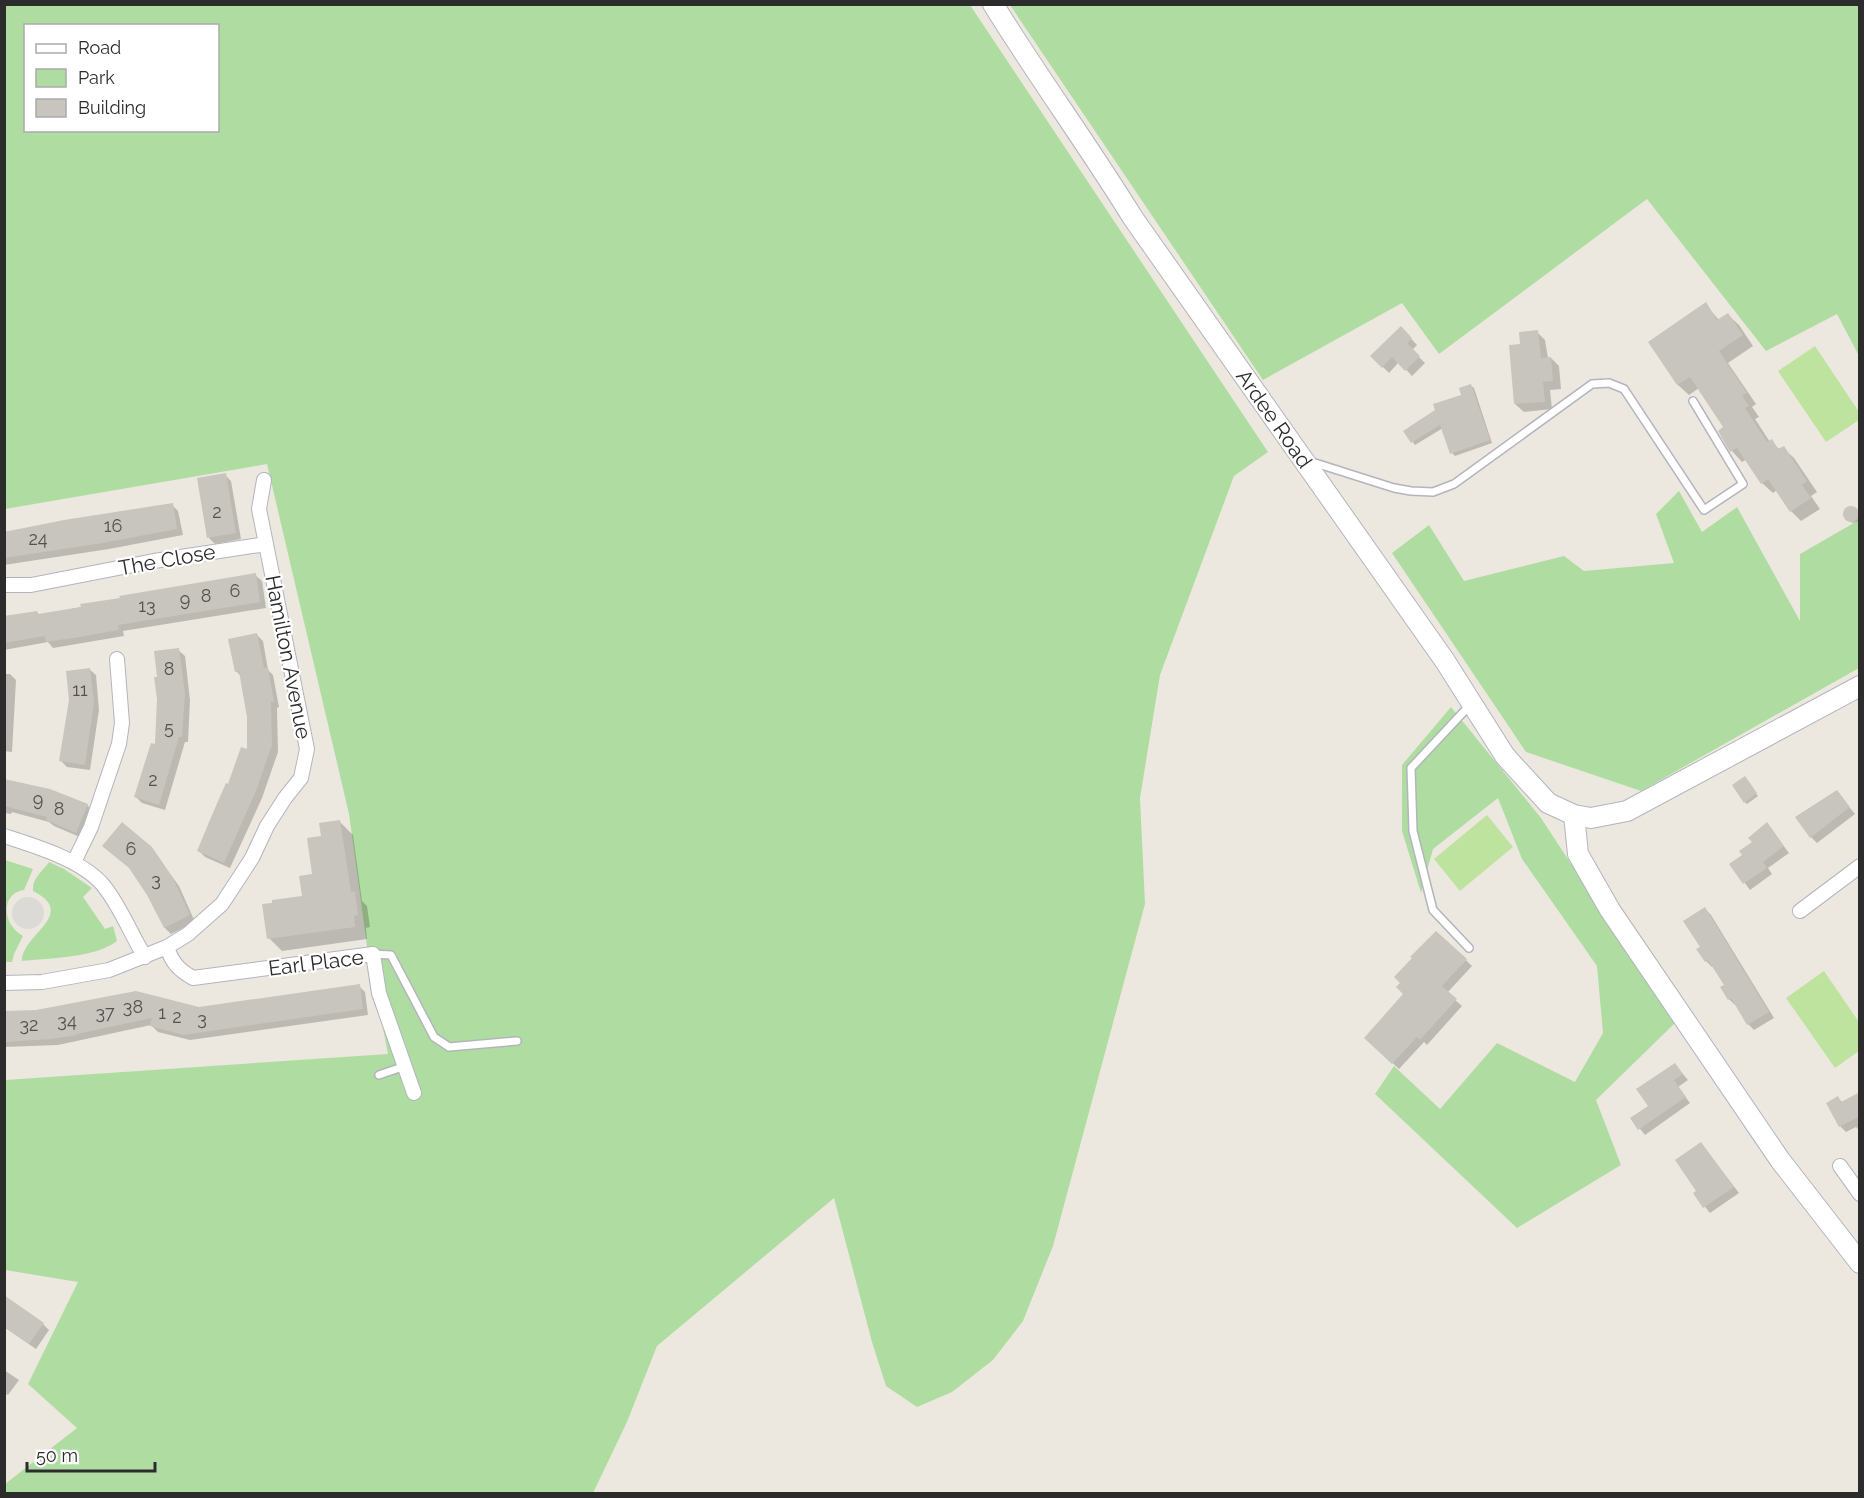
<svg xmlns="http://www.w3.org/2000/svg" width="1864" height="1498" font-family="Raleway,sans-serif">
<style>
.green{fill:#afdda1;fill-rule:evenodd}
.pitch{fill:#bee39e}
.plaza{fill:#dcdad6}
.shadow{fill:#0003}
.building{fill:#c8c4be}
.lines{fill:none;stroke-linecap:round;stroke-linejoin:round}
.lane-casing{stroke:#b3b4be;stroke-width:10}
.street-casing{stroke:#b3b4be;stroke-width:16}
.secondary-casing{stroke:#b3b4be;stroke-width:22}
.lane{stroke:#fff;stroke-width:7}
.street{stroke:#fff;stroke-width:14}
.secondary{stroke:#fff;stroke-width:20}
.labels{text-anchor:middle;stroke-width:4.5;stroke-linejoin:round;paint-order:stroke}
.number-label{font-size:18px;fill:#535250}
.street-label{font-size:21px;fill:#2c2c2c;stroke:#fff}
</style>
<rect width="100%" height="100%" fill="#ece8df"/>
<path class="green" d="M4 5H970L1268 452 1234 476 1160 675 1140 798 1145 904 1053 1246 1023 1321 993 1360 952 1392 917 1407 886 1386 872 1342 834 1198 657 1346 627 1422 593 1493H5V1484L77 1428 28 1384 78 1282 5 1270V1080L388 1054 367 946 349 814 267 464 5 509ZM26 26H218V130H26Z
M1010 5H1859V356L1837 314 1766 351 1647 199 1439 354 1402 303 1263 380Z
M1679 491 1702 532 1737 507 1800 621V554L1859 520V668L1641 791 1526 752 1392 553 1429 525 1464 581 1564 556 1584 571 1674 563 1656 514Z
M1451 707 1541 818 1675 1023 1596 1100 1621 1165 1517 1228 1375 1094 1394 1066 1440 1109 1497 1043 1575 1082 1603 1033 1597 966 1522 859 1498 798 1433 849 1421 893 1402 831V765Z
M5 860 33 869 24 890C0 894 2 924 23 936L14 954 12 962H5Z
M49 862 64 869 92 888 83 897 105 929 113 926 117 941C95 958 50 958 22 961 21 935 79 914 33 891 32 878 42 872 49 862Z"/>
<path class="pitch" d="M1815 346 1859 412V420L1826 442 1778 371Z
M1487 815 1513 847 1460 891 1434 859Z
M1824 971 1859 1022V1051L1835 1068 1786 998Z"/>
<path class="plaza" d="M12 913a16 16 0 1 1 32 0a16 16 0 1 1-32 0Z"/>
<path class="shadow" d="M1705 304 1719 320 1728 315 1739 325 1753 346 1728 363 1756 404 1752 407 1759 417 1755 419 1770 442 1771 441 1780 450 1783 448 1794 458 1817 492 1811 496 1820 509 1801 521 1791 511 1777 490 1773 493 1762 483 1747 459 1742 462 1732 451 1720 432 1725 428 1699 388 1689 395 1678 385 1650 342Z
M1401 328 1417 345 1412 350 1425 363 1412 376 1399 362 1389 373 1372 356Z
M1537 332 1545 340 1548 358H1551L1559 366 1561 389 1550 390 1552 409 1524 412 1515 404 1522 346Z
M1470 385 1474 388 1492 443 1455 456 1452 453 1443 428 1415 445 1405 432 1463 396Z
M225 475 231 481 241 539 215 544 209 538Z
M172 505 178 511 183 535 109 549 4 565V532Z
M1853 507 1860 515V521L1852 523 1844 515 1846 509Z
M255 575 262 581 266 608 123 631 124 636 53 648 48 642 4 650V618L37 612 39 615Z
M257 635 263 641 268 670 273 675 279 707 277 708 278 752 262 798 230 868 205 857 199 851 228 786 249 752 248 717 241 676 236 671Z
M178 650 185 656 190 700 188 742H185L165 810 142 803 136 797 156 746 159 678Z
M89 669 96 675 99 710 90 770 67 767 61 761Z
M4 674H10L16 680 12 752 4 751Z
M4 780 87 805 93 811 82 838 54 826 49 822 12 812 11 814 4 813Z
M1747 781 1758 796 1747 804 1745 802Z
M1837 792 1855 814 1817 843 1811 837Z
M340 822 353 835 362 901 367 906 370 927 366 928 367 939 282 951 269 938 304 897 314 875 322 838Z
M1767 824 1789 853 1768 868 1772 874 1750 890 1731 864 1744 855Z
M151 848 179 886 195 922 171 934 165 928 148 894 132 870Z
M1705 909 1711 915 1774 1018 1754 1030 1748 1024 1737 1004 1735 1005 1729 999 1726 986 1713 966 1712 967 1706 961 1702 948Z
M1466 960 1472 966 1447 993 1462 1006 1427 1045 1424 1042 1399 1069 1372 1044Z
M359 986 365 992 368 1015 190 1040 158 1032 151 1025 58 1045 4 1047V1012L198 1008Z
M1675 1065 1688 1080 1678 1087 1690 1103 1645 1135 1632 1119 1650 1106Z
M1860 1094V1131L1856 1127 1846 1132 1840 1126 1838 1098 1843 1103Z
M1706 1150 1739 1193 1710 1213 1695 1194 1698 1191Z
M4 1304 43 1324 49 1330 36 1349 4 1327Z
M4 1370 19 1380 8 1395 4 1393Z"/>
<path class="building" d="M1706 302 1717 320 1728 313 1743 335 1719 351 1747 393 1742 396 1749 406 1745 408 1767 442 1772 439 1778 449 1784 446 1807 481 1802 485 1811 498 1790 512 1768 479 1761 484 1737 448 1730 452 1718 431 1723 427 1690 377 1677 385 1648 342Z
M1401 326 1412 338 1407 343 1420 356 1405 371 1392 357 1382 368 1370 356Z
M1538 330 1541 358 1551 357 1553 381 1543 382 1545 402 1514 404 1509 345 1520 344 1519 332Z
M1471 384 1490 440 1450 454 1440 425 1411 443 1403 431 1435 410 1433 404 1461 395 1459 388Z
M226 473 236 533 207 538 197 478Z
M173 503 177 529 103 543 4 558V532L64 520Z
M1843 514a8 8 0 1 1 16 0a8 8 0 1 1-16 0Z
M256 573 260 602 118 625 119 630 80 637 46 642 45 636 4 643V616L37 611 38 614 81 607 80 604 120 598 119 596Z
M257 633 264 668 268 667 274 702H271L272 745 256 791 224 863 197 851 212 815 226 783 228 784 241 747 247 749V717L242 689 239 671 235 672 228 639Z
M179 648 185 693 182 737H179L159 805 134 797 151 743 155 744 157 699 154 677H157L154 651Z
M90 668 94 703 85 765 59 761 69 700 66 671Z
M1745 776 1757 793 1744 803 1732 785Z
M4 779 50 789 88 804 76 833 46 820 47 817 4 806Z
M1837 790 1850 807 1810 838 1795 817Z
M340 820 351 892 355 891 358 915 354 916 355 927 267 939 262 904 272 903V900L302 896 299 876 312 874 307 838 321 836 319 823Z
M122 822 152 847 173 878 190 915 164 928 147 895 129 868 102 846Z
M1767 822 1784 846 1763 862 1767 868 1743 884 1729 864 1742 855 1739 851 1752 842 1748 838Z
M1705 907 1769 1012 1747 1025 1731 998 1728 1000 1720 987 1724 985 1708 960 1705 962 1696 949 1700 947 1683 921Z
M1436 931 1467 959 1442 986 1457 999 1420 1040 1417 1037 1392 1064 1364 1038 1403 994 1396 987 1400 983 1394 977 1412 958 1410 957Z
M360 984 363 1009 183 1035 150 1026 152 1018 77 1034V1035L51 1039 6 1042 4 1011 36 1010 136 991 199 1007Z
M1675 1063 1683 1074 1674 1080 1686 1097 1638 1130 1630 1118 1648 1106 1636 1089Z
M1860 1092V1116L1839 1127 1826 1103 1838 1096 1841 1102Z
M1701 1142 1734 1187 1703 1208 1693 1193 1696 1191 1675 1160Z
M4 1295 44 1323 29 1344 4 1327Z"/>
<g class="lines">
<defs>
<path id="lane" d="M1312 462 1394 488 1411 491 1433 492 1454 484 1592 384 1609 383 1624 389 1704 510 1743 484 1693 401
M1469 948 1433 910 1413 831 1411 768 1470 705
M373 954 391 955 434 1037 449 1047 517 1041
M379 1075 405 1066"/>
<path id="street" d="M4 585H31L154 561 266 544
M4 836C35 846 82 860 103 885 121 907 130 933 145 957
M74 862 91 827 119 744 122 723 117 659
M1800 911 1860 866
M167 947C172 963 179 970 193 978L373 954 379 993 414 1093
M4 983 42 982 109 970 167 947 188 934 222 904 252 858 267 826 285 798 301 778 307 749 259 509 264 480
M1840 1166 1860 1194"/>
<path id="secondary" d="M993 4C1038 77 1088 145 1133 218L1445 661 1505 756 1548 803 1574 815 1591 818 1627 811 1860 686
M1574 815 1578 854 1610 910 1780 1160 1860 1263"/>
</defs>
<use href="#lane" class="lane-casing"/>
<use href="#street" class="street-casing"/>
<use href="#secondary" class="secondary-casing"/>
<use href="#lane" class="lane"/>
<use href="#street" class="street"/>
<use href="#secondary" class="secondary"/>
</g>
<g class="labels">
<g class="number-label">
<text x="217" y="518">2</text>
<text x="113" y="532">16</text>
<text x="38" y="545">24</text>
<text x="235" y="597">6</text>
<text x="206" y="602">8</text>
<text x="185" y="606">9</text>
<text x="147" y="612">13</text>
<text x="169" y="675">8</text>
<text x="80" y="696">11</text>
<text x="169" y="734">5</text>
<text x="153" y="786">2</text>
<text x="38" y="806">9</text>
<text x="59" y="815">8</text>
<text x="131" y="855">6</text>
<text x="156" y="886">3</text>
<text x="133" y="1013">38</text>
<text x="105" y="1019">37</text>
<text x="162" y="1019">1</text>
<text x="177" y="1023">2</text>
<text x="202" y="1025">3</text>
<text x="67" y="1027">34</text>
<text x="29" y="1031">32</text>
</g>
<g class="street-label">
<text transform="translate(1274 419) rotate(55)" y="7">Ardee Road</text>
<text transform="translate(167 560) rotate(-10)" y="7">The Close</text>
<text transform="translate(288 657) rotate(79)" y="7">Hamilton Avenue</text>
<text transform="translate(316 963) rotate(-7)" y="7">Earl Place</text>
</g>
</g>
<rect width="1864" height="1498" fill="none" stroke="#2c2c2c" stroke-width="12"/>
<rect x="24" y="24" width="195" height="108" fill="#ffffff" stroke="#ababab" stroke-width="1.5"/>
<rect x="36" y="44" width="30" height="9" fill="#ffffff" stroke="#ababab" stroke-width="1.5"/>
<text x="78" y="54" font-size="18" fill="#2c2c2c">Road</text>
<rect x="36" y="69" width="30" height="18" fill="#afdda1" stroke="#ababab" stroke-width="1.5"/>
<text x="78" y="84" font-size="18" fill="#2c2c2c">Park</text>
<rect x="36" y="99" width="30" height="18" fill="#c8c4be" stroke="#ababab" stroke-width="1.5"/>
<text x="78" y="114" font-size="18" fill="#2c2c2c">Building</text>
<path d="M27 1462v9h128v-9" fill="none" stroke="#2c2c2c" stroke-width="3"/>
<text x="36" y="1462" font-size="18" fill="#2c2c2c" stroke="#ffffff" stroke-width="4.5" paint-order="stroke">50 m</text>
</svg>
